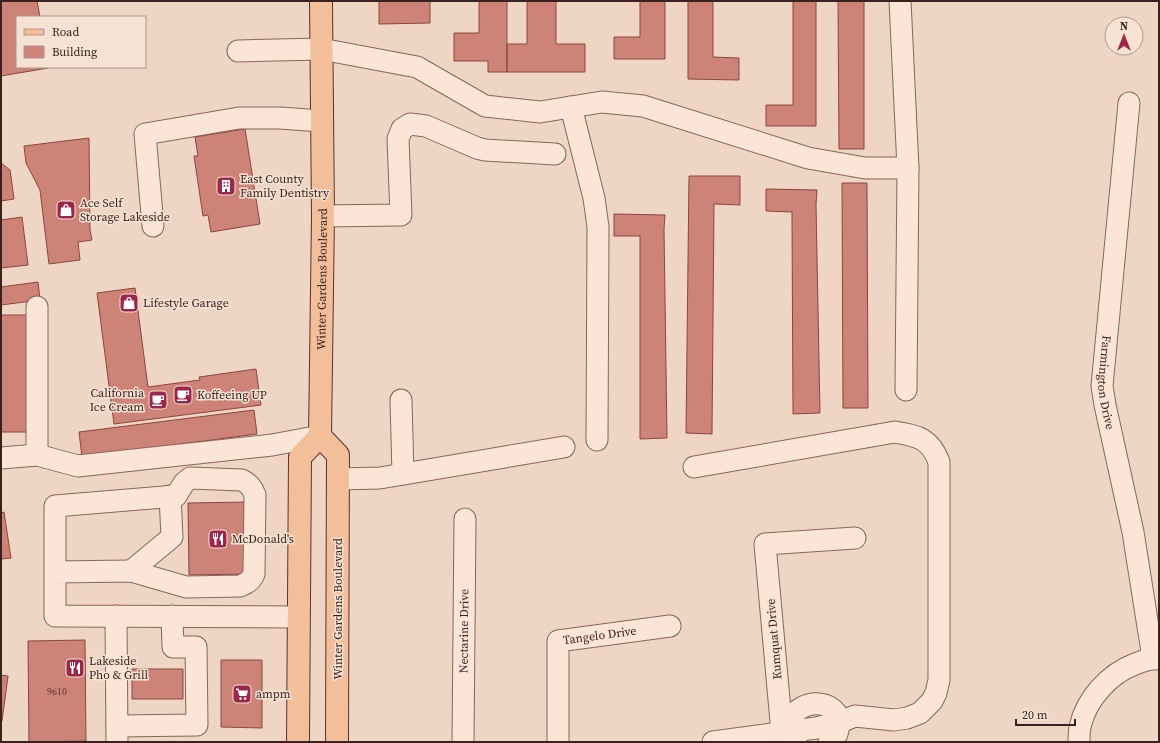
<svg xmlns="http://www.w3.org/2000/svg" width="1160" height="743" font-family="'Source Serif 4',serif">
<style>
.building{fill:#ce8378;stroke:#8a463e}
.lines{fill:none;stroke-linecap:round;stroke-linejoin:round}
.minor-casing{stroke:#8a6559;stroke-width:23}
.major-casing{stroke:#58352e;stroke-width:24}
.minor{stroke:#fae5d7;stroke-width:21}
.major{stroke:#f3be9a;stroke-width:22}
.labels{text-anchor:middle;stroke-width:3;stroke-linejoin:round;paint-order:stroke}
.number-label{font-size:10px;fill:#5f3b34}
.poi-label{font-size:12px;fill:#3a231e;stroke:#f6e2d3;text-anchor:start}
.street-label{font-size:12px;fill:#3a231e;stroke:#f6e2d3}
</style>
<rect width="100%" height="100%" fill="#efd5c3"/>
<path class="building" d="M1 1H37L40 17H17V67H48V68L1 76Z
M379 1H430V23L379 24Z
M479 1H507V72H488V61H454V33H479Z
M527 1H556V44H585V72H507V44H527Z
M640 1H665V59H614V37H640Z
M688 1H713V57L739 58V80L688 79Z
M793 1H816V126H766V105H793Z
M838 1H864V149H839Z
M245 129 260 224 211 232 208 215 203 216 194 156H198L195 137Z
M89 138 90 230 92 240 78 242 80 260 49 264 40 190 26 163 24 146Z
M1 163 10 170 14 199 1 201Z
M689 176H740V205L714 204 712 434 686 433Z
M842 183H867L868 408H843Z
M766 189 817 190 816 204 820 413 793 414 792 212 766 211Z
M614 214 665 215 664 229 667 438 640 439V236H614Z
M22 217 28 265 1 268V220Z
M38 282 40 300 1 305V287Z
M135 288 148 387 200 380 199 377 256 369 261 405 114 424 97 293Z
M1 315H28L27 432H1Z
M254 410 257 434 82 457 79 432Z
M247 502 248 574 189 575 188 503Z
M4 512 11 558 1 559V513Z
M85 640 86 741 29 742 28 641Z
M221 660H262V728L221 727Z
M132 669H183V699H132Z
M1 675 8 676 2 721H1Z"/>
<g class="lines">
<defs>
<g id="minor">
<path d="M900 1 908 168"/>
<path d="M238 51 321 49 417 67 485 106 540 112 602 102 643 106 808 158 865 168H908L906 390"/>
<path id="s1" d="M1129 103 1102 386 1105 405 1133 532 1153 658"/>
<path d="M571 107 594 198 598 227 597 440"/>
<path d="M323 216 401 215 398 139 402 129 410 124 426 126 477 148 485 150 555 154"/>
<path d="M153 226 145 134 239 118H280L321 121"/>
<path d="M37 307V455"/>
<path d="M401 400 403 474"/>
<path d="M1 458 37 455 78 466 272 445 320 436"/>
<path d="M694 467 895 432C918 436 930 438 939 462V680L936 693 932 701 920 713 907 718 894 720 855 716 840 722 816 728 713 742"/>
<path d="M339 479 380 478 564 447"/>
<path d="M131 571 172 537 170 496"/>
<path d="M55 572 131 571 186 587 240 586C247 583 251 581 254 574L255 495C252 487 249 484 242 480L190 478 184 483 176 496 55 506V616L299 617"/>
<path d="M116 616 117 742"/>
<path d="M117 726 197 725 196 647H173L172 616"/>
<path d="M782 733 765 544 855 538"/>
<path d="M796 739C775 710 821 692 836 713 838 715 839 719 840 722L837 734 829 742"/>
<path id="s2" d="M463 742 465 519"/>
<path id="s3" d="M558 742V641L670 626"/>
<path d="M1079 742C1079 737 1079 732 1080 727 1086 699 1109 674 1135 664 1143 661 1151 658 1159 659"/>
</g>
<g id="major">
<path d="M320 436 338 455 337 742"/>
<path id="s4" d="M298 742 300 457 320 436 323 216 321 1"/>
</g>
</defs>
<use href="#minor" class="minor-casing"/>
<use href="#major" class="major-casing"/>
<use href="#minor" class="minor"/>
<use href="#major" class="major"/>
</g>
<defs>
<symbol id="building-square" viewBox="-11 -11 22 22"><rect x="-9" y="-9" width="18" height="18" rx="4" fill="#9b274a" stroke="#f6e2d3"/><path d="M-4-6H4V6H1V3H-1V6H-4ZM-2.5-4.3h1.7v1.8h-1.7ZM.8-4.3h1.7v1.8H.8ZM-2.5-1h1.7V.8h-1.7ZM.8-1h1.7V.8H.8Z" fill="#fff"/></symbol>
<symbol id="shop-square" viewBox="-11 -11 22 22"><rect x="-9" y="-9" width="18" height="18" rx="4" fill="#9b274a" stroke="#f6e2d3"/><path d="M-5-2.5h2.3a2.7 3.5 0 0 1 5.4 0H5L5.5 6h-11ZM-1.5-2.5h3a1.5 2.3 0 0 0-3 0Z" fill="#fff"/></symbol>
<symbol id="cafe-square" viewBox="-11 -11 22 22"><rect x="-9" y="-9" width="18" height="18" rx="4" fill="#9b274a" stroke="#f6e2d3"/><path d="M-5.5-4.5H6V0H3Q3 3.5 0 3.5H-2.5Q-5.5 3.5-5.5 0ZM3-3.2v2h1.7v-2ZM-6 4.5H4V6H-6Z" fill="#fff"/></symbol>
<symbol id="restaurant-square" viewBox="-11 -11 22 22"><rect x="-9" y="-9" width="18" height="18" rx="4" fill="#9b274a" stroke="#f6e2d3"/><path d="M-5-6h1v4h1v-4h1v4h1v-4h1v5L-1.5 .5V6h-2V.5L-5-1ZM5-6V6H3V1.5H1.5Q1.5-4 5-6Z" fill="#fff"/></symbol>
<symbol id="supermarket-square" viewBox="-11 -11 22 22"><rect x="-9" y="-9" width="18" height="18" rx="4" fill="#9b274a" stroke="#f6e2d3"/><path d="M-6-5.5h2.5l.6 2H6L4.5 2H-2.5L-4.4-4H-6ZM-1.5 3.2a1.3 1.3 0 1 0 .1 0ZM3 3.2a1.3 1.3 0 1 0 .1 0Z" fill="#fff"/></symbol>
</defs>
<g fill-rule="evenodd">
<use href="#building-square" x="215" y="175" width="22" height="22"/>
<use href="#shop-square" x="55" y="199" width="22" height="22"/>
<use href="#shop-square" x="118" y="292" width="22" height="22"/>
<use href="#cafe-square" x="172" y="384" width="22" height="22"/>
<use href="#cafe-square" x="147" y="389" width="22" height="22"/>
<use href="#restaurant-square" x="207" y="528" width="22" height="22"/>
<use href="#restaurant-square" x="64" y="657" width="22" height="22"/>
<use href="#supermarket-square" x="231" y="683" width="22" height="22"/>
</g>
<g class="labels">
<g class="number-label">
<text x="57" y="695">9610</text>
</g>
<g class="poi-label">
<text x="240" y="183">East County<tspan x="240" dy="14">Family Dentistry</tspan></text>
<text x="80" y="207">Ace Self<tspan x="80" dy="14">Storage Lakeside</tspan></text>
<text x="143" y="307">Lifestyle Garage</text>
<text x="144" y="397" text-anchor="end">California<tspan x="144" dy="14">Ice Cream</tspan></text>
<text x="197" y="399">Koffeeing UP</text>
<text x="232" y="543">McDonald's</text>
<text x="89" y="665">Lakeside<tspan x="89" dy="14">Pho &amp; Grill</tspan></text>
<text x="256" y="698">ampm</text>
</g>
<g class="street-label">
<text dy="4" stroke="none"><textPath href="#s4" startOffset="471">Winter Gardens Boulevard</textPath></text>
<text dy="4" stroke="none"><textPath href="#s1" startOffset="281">Farmington Drive</textPath></text>
<text transform="translate(338 609) rotate(-90)" y="4">Winter Gardens Boulevard</text>
<text dy="4" stroke="none"><textPath href="#s2" startOffset="111">Nectarine Drive</textPath></text>
<text dy="4" stroke="none"><textPath href="#s3" startOffset="143">Tangelo Drive</textPath></text>
<text transform="translate(774 639) rotate(-95)" y="4">Kumquat Drive</text>
</g>
</g>
<rect width="1160" height="743" fill="none" stroke="#3a231e" stroke-width="4"/>
<rect x="16" y="16" width="130" height="52" fill="#f6e2d3" stroke="#ab968b"/>
<rect x="24" y="29" width="20" height="6" fill="#f3be9a" stroke="#ab968b"/>
<text x="52" y="36" font-size="12" fill="#3a231e">Road</text>
<rect x="24" y="46" width="20" height="12" fill="#ce8378" stroke="#ab968b"/>
<text x="52" y="56" font-size="12" fill="#3a231e">Building</text>
<g transform="translate(1124 36)"><circle r="19" fill="#f6e2d3" stroke="#ab968b"/>
<path d="M0-3L7 15L0 10L-7 15Z" fill="#9b274a"/>
<text y="-6" font-size="11" font-weight="bold" text-anchor="middle" fill="#3a231e">N</text>
</g>
<path d="M1016 719v6h59v-6" fill="none" stroke="#3a231e" stroke-width="2"/>
<text x="1022" y="719" font-size="12" fill="#3a231e" stroke="#f6e2d3" stroke-width="3" paint-order="stroke">20 m</text>
</svg>
